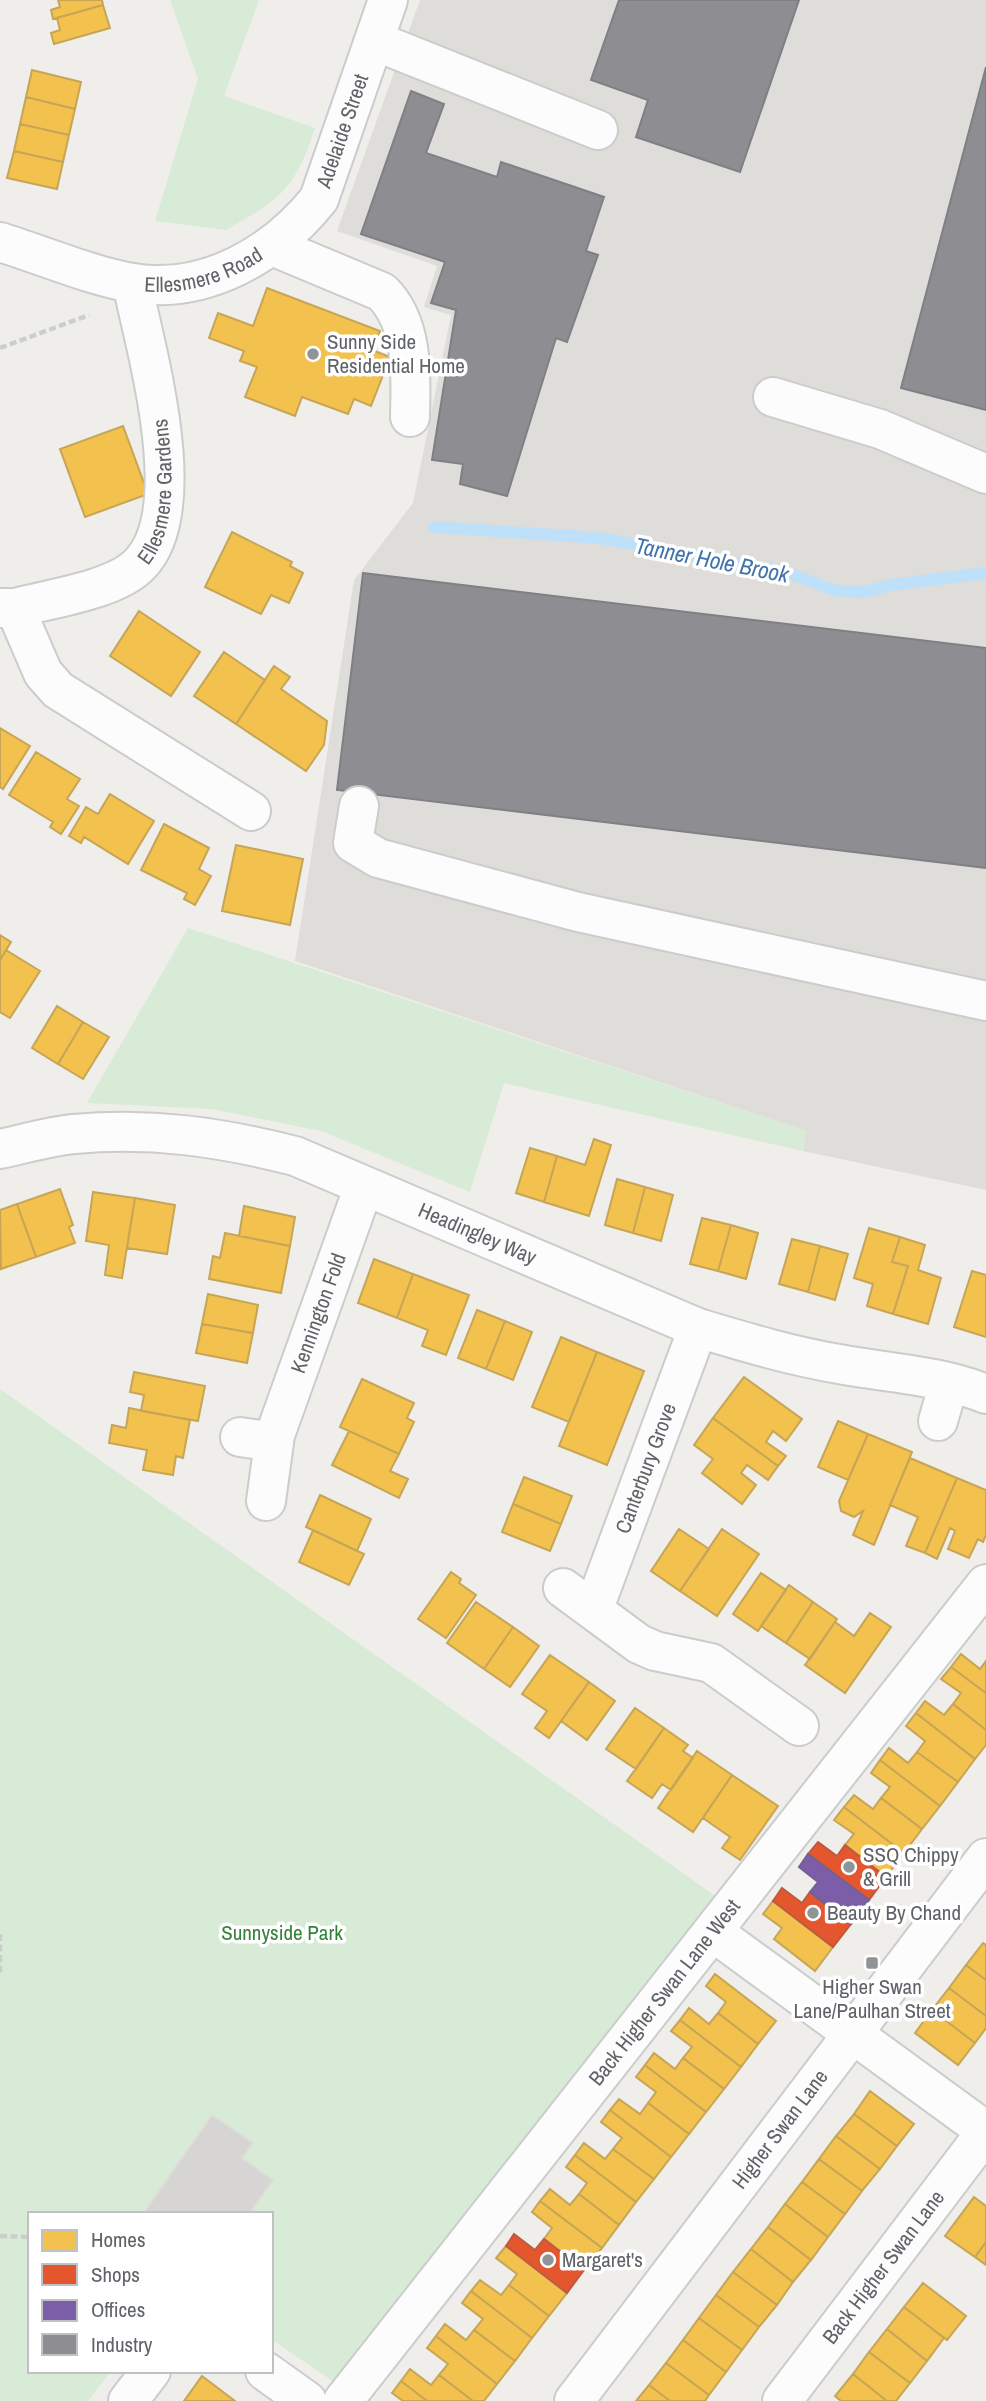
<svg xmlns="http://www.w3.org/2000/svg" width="986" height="2401" font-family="'Archivo Narrow',sans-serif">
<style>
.industrial{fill:#dfddda}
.green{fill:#d8ebd6}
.homes{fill:#f2c14e;stroke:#c6a556;stroke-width:2}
.shops{fill:#e4572e;stroke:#bc5b3f;stroke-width:2}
.offices{fill:#7b5ea7;stroke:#736094;stroke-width:2}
.industry{fill:#8d8d92;stroke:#7f8085;stroke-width:2}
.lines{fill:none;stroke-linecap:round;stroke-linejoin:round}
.stream{stroke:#bfe0f9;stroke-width:12}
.building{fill:#d6d5d3;stroke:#deddd9;stroke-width:2}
.minor-casing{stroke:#cbcccc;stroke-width:42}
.path{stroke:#cacfcc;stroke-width:4.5;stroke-dasharray:7 3.5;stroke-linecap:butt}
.minor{stroke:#fdfcfc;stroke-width:38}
.poi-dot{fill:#919496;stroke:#fff;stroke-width:2.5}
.labels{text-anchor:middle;stroke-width:7;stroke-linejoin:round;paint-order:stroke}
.street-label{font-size:21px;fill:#5f6368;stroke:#fff}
.poi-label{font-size:21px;fill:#5f6368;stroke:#fff;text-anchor:start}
.park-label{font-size:21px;fill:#348238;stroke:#fff}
.water-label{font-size:23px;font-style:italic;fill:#4174aa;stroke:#fff}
</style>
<rect width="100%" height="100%" fill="#efeeea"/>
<path class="industrial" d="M420 0H986V1190L803 1151 806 1131 295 961 354 580 413 503 451 315 424 307 437 266 337 231Z"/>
<path class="green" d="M170 0H259L224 96 315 128C295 189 281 199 226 230L155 221 198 79Z
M188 928 807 1131 803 1151 504 1083 470 1192 321 1131 212 1109 87 1103Z
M0 1389 718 1898 340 2386 271 2339V2214H30V2371H111L88 2401H0Z"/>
<path class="homes" d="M58 0H102L103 5 53 19 51 10 60 7Z
M103 5 110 28 54 44 51 33 60 30 57 18Z
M32 70 81 82 75 109 26 97Z
M26 97 75 109 69 135 20 124Z
M20 124 69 135 63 162 14 151Z
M14 151 63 162 57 189 7 178Z
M267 288 380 331 372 350 390 357 371 406 354 399 348 414 302 397 295 416 245 397 257 367 240 361 244 351 209 338 218 313 253 326Z
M123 426 148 494 85 517 60 449Z
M232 532 292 562 290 566 303 573 289 603 271 595 261 614 205 587Z
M139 611 200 652 171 696 110 656Z
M224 652 265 680 236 724 194 696Z
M274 666 290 677 281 689 327 721 324 745 306 771 236 724Z
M0 728 30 746 3 789 0 787Z
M36 752 80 779 67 799 79 806 61 834 50 827 53 822 9 795Z
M110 794 154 821 128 864 84 837 81 843 69 836 86 807 98 814Z
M164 824 209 848 199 869 211 876 195 905 184 899 187 893 141 870Z
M236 845 303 859 290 925 222 911Z
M0 935 11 942 0 960Z
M6 950 40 971 10 1018 0 1012V960Z
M57 1006 83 1022 58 1064 32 1048Z
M83 1022 109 1037 83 1079 58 1064Z
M594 1139 611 1145 589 1216 544 1202 557 1156 585 1165Z
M530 1148 557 1156 544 1202 516 1193Z
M617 1179 645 1187 633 1233 605 1225Z
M645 1187 673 1195 661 1241 633 1233Z
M60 1189 73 1225 69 1227 75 1243 36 1257 17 1204Z
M93 1192 135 1198 122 1278 105 1275 109 1245 86 1241Z
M135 1198 175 1205 167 1254 127 1248Z
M17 1204 36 1257 1 1269 0 1210Z
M244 1206 295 1217 290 1246 239 1236Z
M702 1218 731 1225 718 1271 690 1264Z
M731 1225 758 1233 746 1279 718 1271Z
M869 1228 900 1237 892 1262 908 1266 893 1314 867 1306 873 1284 854 1278Z
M225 1233 290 1246 281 1293 209 1279 213 1256 220 1258Z
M900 1237 925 1245 918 1270 941 1278 928 1324 893 1314 908 1266 892 1262Z
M792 1239 820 1246 808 1292 779 1284Z
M820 1246 848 1254 835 1300 808 1292Z
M374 1259 413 1274 397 1318 358 1303Z
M972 1271 986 1275V1337L954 1327Z
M413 1274 469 1295 446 1355 422 1346 428 1330 397 1318Z
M208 1294 258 1305 253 1333 202 1324Z
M477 1310 505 1321 486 1369 458 1358Z
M505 1321 532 1332 513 1380 486 1369Z
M202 1324 253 1333 247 1363 196 1353Z
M561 1337 597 1352 569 1422 532 1407Z
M597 1352 644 1371 607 1465 559 1446Z
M134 1372 205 1386 198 1421 141 1411 144 1395 130 1392Z
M744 1377 802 1419 786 1441 773 1431 766 1442 786 1456 778 1466 713 1418Z
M362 1379 414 1403 407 1418 414 1422 399 1454 340 1427Z
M129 1408 190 1420 183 1458 176 1456 173 1475 143 1470 147 1450 109 1443 112 1425 126 1428Z
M713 1418 778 1466 768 1480 747 1465 741 1473 756 1485 742 1504 702 1473 713 1459 694 1445Z
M838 1421 868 1434 848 1480 818 1467Z
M349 1431 399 1454 390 1471 408 1479 399 1498 332 1465Z
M868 1434 912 1452 874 1545 853 1535 863 1511 854 1517 841 1511 839 1501Z
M910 1458 957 1478 925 1553 906 1546 918 1517 890 1505Z
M524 1477 572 1496 561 1524 513 1504Z
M957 1478 986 1490V1535L983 1542 978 1539 969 1558 948 1549 955 1531 950 1528 937 1559 925 1553Z
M320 1495 371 1519 357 1551 306 1527Z
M513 1504 561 1524 550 1551 502 1532Z
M679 1529 709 1549 680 1591 651 1571Z
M722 1529 759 1554 717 1616 680 1591Z
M313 1530 364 1554 349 1585 299 1562Z
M451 1572 461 1579 459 1583 476 1595 446 1638 418 1619Z
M761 1573 786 1590 758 1631 733 1614Z
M789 1585 813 1602 786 1643 761 1626Z
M476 1602 513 1627 484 1669 447 1643Z
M813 1602 837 1619 810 1659 786 1643Z
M870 1613 891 1627 845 1693 805 1665 835 1622 854 1636Z
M513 1627 539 1646 510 1687 484 1669Z
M961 1654 980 1669 986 1661V1693L951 1667Z
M550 1655 589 1682 549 1738 535 1728 547 1711 522 1694Z
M951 1667 986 1693V1730L953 1704 961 1693 941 1679Z
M589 1682 615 1701 587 1740 561 1721Z
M925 1701 944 1715 953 1704 986 1730V1745L975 1759 916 1713Z
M635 1708 664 1728 636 1769 606 1749Z
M916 1713 975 1759 958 1782 917 1752 925 1741 906 1726Z
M664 1728 688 1745 683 1751 693 1758 671 1790 662 1784 652 1798 627 1781Z
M889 1748 908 1763 917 1752 958 1782 940 1806 880 1760Z
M697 1751 732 1775 693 1832 658 1808Z
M880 1760 940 1806 922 1829 881 1798 890 1787 871 1773Z
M732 1775 778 1806 740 1860 722 1848 730 1837 703 1818Z
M854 1795 873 1809 881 1798 922 1829 904 1853 844 1807Z
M844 1807 904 1853 886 1877 845 1845 854 1834 834 1820Z
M773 1901 833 1947 815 1971 774 1939 782 1928 763 1914Z
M983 1943 986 1945V1980L966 1965Z
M966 1965 986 1980V2016L949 1988Z
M715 1974 776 2021 758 2044 718 2013 726 2002 706 1986Z
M949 1988 986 2016V2028L975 2043 932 2010Z
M689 2008 709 2024 718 2013 758 2044 741 2067 680 2020Z
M932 2010 975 2043 958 2065 915 2033Z
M680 2020 741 2067 724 2089 683 2058 692 2047 671 2031Z
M654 2053 675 2069 683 2058 724 2089 706 2112 645 2065Z
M645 2065 706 2112 689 2134 648 2103 656 2092 636 2077Z
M870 2091 914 2124 897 2146 854 2114Z
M619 2099 640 2114 648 2103 689 2134 671 2157 610 2110Z
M610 2110 671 2157 654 2179 613 2149 622 2138 601 2122Z
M854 2114 897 2146 880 2169 836 2136Z
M836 2136 880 2169 862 2191 819 2159Z
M584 2143 605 2159 613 2149 654 2179 636 2202 575 2155Z
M575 2155 636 2202 619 2225 579 2194 587 2183 566 2167Z
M819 2159 862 2191 845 2214 802 2182Z
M802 2182 845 2214 828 2237 785 2204Z
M550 2189 570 2205 579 2194 619 2225 602 2248 540 2201Z
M974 2197 986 2206V2242L975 2257 945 2236Z
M540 2201 602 2248 584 2270 544 2239 552 2228 532 2212Z
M785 2204 828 2237 811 2260 768 2227Z
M768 2227 811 2260 793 2282 751 2249Z
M986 2242V2265L975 2257Z
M506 2246 567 2293 549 2316 509 2285 517 2274 496 2258Z
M751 2249 793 2282 777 2305 733 2272Z
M733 2272 777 2305 759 2327 716 2295Z
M480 2280 501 2295 509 2285 549 2316 532 2338 471 2291Z
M923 2283 966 2316 947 2340 904 2307Z
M471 2291 532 2338 515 2361 474 2330 483 2319 462 2303Z
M716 2295 759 2327 742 2350 699 2318Z
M904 2307 944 2338 927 2361 887 2329Z
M699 2318 742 2350 726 2372 683 2340Z
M445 2324 466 2340 474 2330 515 2361 497 2384 436 2336Z
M887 2329 927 2361 910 2383 869 2352Z
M436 2336 497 2384 484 2401H473L439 2375 448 2364 427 2348Z
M683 2340 726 2372 709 2395 666 2363Z
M869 2352 910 2383 896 2401H887L853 2374Z
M666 2363 709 2395 705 2401H670L649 2385Z
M410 2369 431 2385 439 2375 473 2401H427L401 2381Z
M853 2374 887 2401H841L835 2396Z
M202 2376 235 2401H184Z
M401 2381 427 2401H403L392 2393Z
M649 2385 670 2401H636Z"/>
<path class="shops" d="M818 1842 837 1856 845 1845 886 1877 869 1900 808 1854Z
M782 1888 802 1903 810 1892 851 1924 833 1947 773 1901Z
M514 2234 535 2250 544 2239 584 2270 567 2293 506 2246Z"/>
<path class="offices" d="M808 1854 869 1900 851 1924 810 1892 818 1882 799 1867Z"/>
<path class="industry" d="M619 0H799L740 172 636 137 648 100 591 80Z
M986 67V410L901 388Z
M411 91 444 104 426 153 497 177 501 162 604 197 586 251 598 255 567 342 556 338 507 496 460 484 463 464 432 460 456 310 431 303 445 262 361 234Z
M363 573 986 648V868L337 790Z"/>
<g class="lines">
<path class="stream" d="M434 527 600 538 789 573 836 591 864 592 891 585 986 573"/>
</g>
<path class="building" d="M212 2115 253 2143 242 2158 273 2180 252 2210 256 2214H143Z"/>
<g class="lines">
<defs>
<g id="minor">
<path d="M375 41 598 130"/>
<path id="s1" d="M0 242C39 254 94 277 133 283 206 295 275 254 319 199L388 0"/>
<path d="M272 246 382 292C414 324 411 374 410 417"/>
<path d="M773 397 880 429 986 474"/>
<path id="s2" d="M0 608H15C49 599 116 590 140 564 193 509 146 351 132 283"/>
<path d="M15 608 43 673 58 690 251 811"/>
<path d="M359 806 353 843 378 858 578 912 986 1001"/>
<path id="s3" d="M0 1149C24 1144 50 1136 74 1134 152 1127 220 1137 295 1156L698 1328C745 1342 791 1356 839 1364 888 1373 939 1375 986 1394"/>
<path d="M938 1421 949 1383"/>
<path d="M240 1437 274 1442"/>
<path id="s4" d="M266 1501 275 1435 364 1186"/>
<path d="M563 1588 639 1644 655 1651 711 1663 799 1726"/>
<path id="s5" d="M594 1608 698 1328"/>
<path d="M713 1932 986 2131"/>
<path d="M265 2371 307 2401"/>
<path d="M128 2401 151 2371"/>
<path id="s6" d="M343 2401 986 1584"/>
<path id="s7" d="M574 2401 986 1858"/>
<path id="s8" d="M782 2401 986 2132"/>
</g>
</defs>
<use href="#minor" class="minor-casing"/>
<path class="path" d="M0 348 89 315
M0 1934V1976
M0 2236 30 2237"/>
<use href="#minor" class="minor"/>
</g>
<g class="poi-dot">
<circle cx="313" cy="354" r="7"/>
<circle cx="849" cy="1867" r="7"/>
<circle cx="813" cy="1913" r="7"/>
<rect x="865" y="1956" width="14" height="14" rx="3.5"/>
<circle cx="548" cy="2260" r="7"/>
</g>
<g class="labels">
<g class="street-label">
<text dy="7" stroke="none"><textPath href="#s1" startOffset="425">Adelaide Street</textPath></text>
<text dy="7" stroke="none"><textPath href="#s1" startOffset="212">Ellesmere Road</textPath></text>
<text dy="7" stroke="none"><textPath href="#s2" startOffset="226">Ellesmere Gardens</textPath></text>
<text dy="7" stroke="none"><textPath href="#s3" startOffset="497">Headingley Way</textPath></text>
<text dy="7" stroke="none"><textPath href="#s4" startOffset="196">Kennington Fold</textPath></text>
<text dy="7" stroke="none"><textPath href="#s5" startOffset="149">Canterbury Grove</textPath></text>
<text dy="7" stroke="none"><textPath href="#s6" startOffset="520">Back Higher Swan Lane West</textPath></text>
<text dy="7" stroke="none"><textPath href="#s7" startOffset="341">Higher Swan Lane</textPath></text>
<text dy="7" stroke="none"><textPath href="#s8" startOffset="168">Back Higher Swan Lane</textPath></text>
</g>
<g class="poi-label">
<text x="327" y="349">Sunny Side<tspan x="327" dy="24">Residential Home</tspan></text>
<text x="863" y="1862">SSQ Chippy<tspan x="863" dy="24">&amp; Grill</tspan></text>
<text x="827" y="1920">Beauty By Chand</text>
<text x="872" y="1994" text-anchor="middle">Higher Swan<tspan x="872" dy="24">Lane/Paulhan Street</tspan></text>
<text x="562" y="2267">Margaret's</text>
</g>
<g class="park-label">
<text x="282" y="1940">Sunnyside Park</text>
</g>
<g class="water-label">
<text transform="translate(712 560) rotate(11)" y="8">Tanner Hole Brook</text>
</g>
</g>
<rect x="28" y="2212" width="245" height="161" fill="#ffffff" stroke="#bfc1c3" stroke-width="2"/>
<rect x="42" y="2230" width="35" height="21" fill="#f2c14e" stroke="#bfc1c3" stroke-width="2"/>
<text x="91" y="2247" font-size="21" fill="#5f6368">Homes</text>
<rect x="42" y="2264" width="35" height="21" fill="#e4572e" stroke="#bfc1c3" stroke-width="2"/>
<text x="91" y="2282" font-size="21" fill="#5f6368">Shops</text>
<rect x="42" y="2300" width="35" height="21" fill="#7b5ea7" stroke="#bfc1c3" stroke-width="2"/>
<text x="91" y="2317" font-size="21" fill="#5f6368">Offices</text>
<rect x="42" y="2334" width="35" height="21" fill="#8d8d92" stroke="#bfc1c3" stroke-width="2"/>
<text x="91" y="2352" font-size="21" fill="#5f6368">Industry</text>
</svg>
